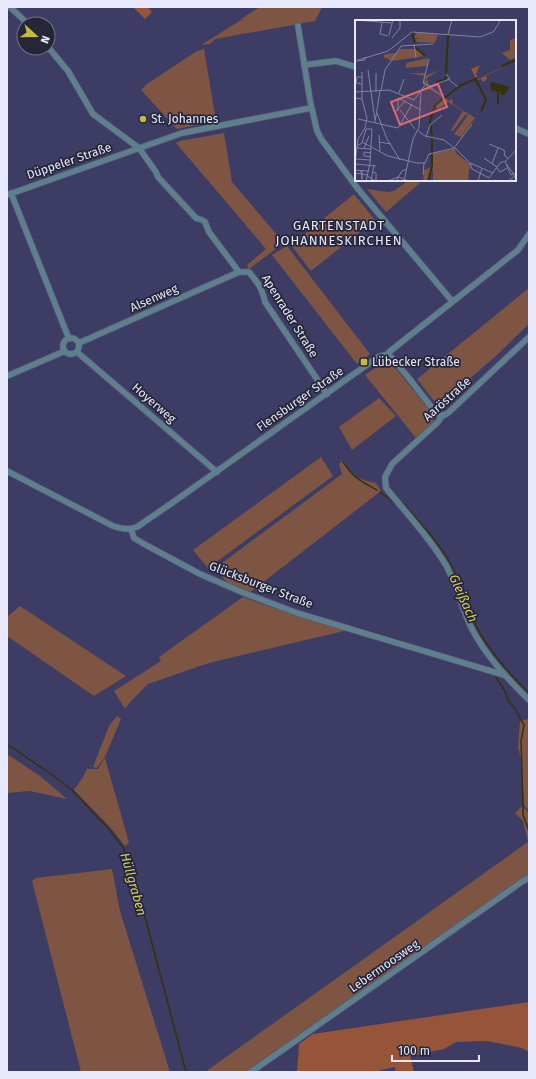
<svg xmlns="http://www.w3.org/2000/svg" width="536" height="1079" font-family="'Fira Sans',sans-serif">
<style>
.green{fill:#7e5543}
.forest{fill:#965538}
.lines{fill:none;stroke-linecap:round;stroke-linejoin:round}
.stream{stroke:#353209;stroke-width:1.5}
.minor-casing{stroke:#58587d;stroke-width:7}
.minor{stroke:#5e7f8c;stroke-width:5.5}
.poi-dot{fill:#c7bb3c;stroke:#262639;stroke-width:1.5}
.labels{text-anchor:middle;stroke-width:3.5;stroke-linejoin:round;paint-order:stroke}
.poi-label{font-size:12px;fill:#e7e8fc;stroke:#262639;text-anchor:start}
.street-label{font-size:12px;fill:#e7e8fc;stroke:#262639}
.neighbourhood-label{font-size:13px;letter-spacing:1px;fill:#e7e8fc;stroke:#262639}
.water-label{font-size:13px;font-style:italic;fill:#d7ce67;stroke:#262639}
.inset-river{fill:none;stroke:#353209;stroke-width:2}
.inset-road{fill:none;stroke:#8181a1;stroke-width:1}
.view{fill:#dc6b72;fill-opacity:0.15;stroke:#dc6b72;stroke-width:2}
.inset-edge{fill:none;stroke:#e7e8fc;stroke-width:2}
</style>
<rect width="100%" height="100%" fill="#3d3c65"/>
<path class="green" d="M260 7H322L315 21 215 39 210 44 201 45 241 20 244 22 241 19Z
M204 49 216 121 177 129 141 90 147 84 197 51Z
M224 133 232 182 283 242 282 244 249 269 247 265 266 249 176 143 180 141Z
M409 180 420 183 386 212 367 189 388 192 394 191Z
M354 194 375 220 311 271 291 245Z
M287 246 370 354 357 364 272 255Z
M529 288V324L497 355 438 406 417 379Z
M388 359 435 417 433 423 416 438 365 375Z
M379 398 396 416 352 450 339 427Z
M321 457 333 476 208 568 193 550Z
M343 461C355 477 356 479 376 483L381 491 249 593 229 584 214 569 342 474 339 464Z
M243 597 271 607 348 630 209 663 148 684 131 701 125 709 114 691 161 661 159 657Z
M20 606 126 676 94 696 7 636V617Z
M117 716 121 719 105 757 97 768 93 767 109 726Z
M528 719 529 722V811L524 805 521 758 518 748 520 721Z
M7 754 40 776 67 799 30 791 7 793Z
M105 758 129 843 125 846 111 828 74 790 83 777 87 769H98Z
M522 806 529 813V874L247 1072H205L528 842 523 821 515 813Z
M112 869 120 911 170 1072H81L32 881 36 878Z"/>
<path class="forest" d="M133 7H148L152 12 145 19Z
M529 1002V1052L522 1048 487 1041 456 1042 444 1049 410 1056 414 1072H396L395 1067 373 1072H297L299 1044 313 1034Z"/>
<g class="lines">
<path class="stream" d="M343 462C354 478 360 481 377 490
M380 492 393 502
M402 502C418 521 436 539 448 559 458 577 462 597 471 616 485 646 505 670 529 693
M351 626 416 646
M496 677 506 693 508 700 515 709 524 725 521 741 523 805V815L529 831
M7 744 51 774 72 790 109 829 124 849 144 913 186 1072"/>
<defs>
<path id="minor" d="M10 7 28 24
M298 26 310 100 317 131 322 140 358 189 452 301
M48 47 68 71 93 114 139 148 156 172 158 177 196 218 202 220 205 222 209 232 239 272H249C258 283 262 288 265 302L327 394
M304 65 336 61 356 67
M515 128 529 134
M11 193 69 339
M7 195 182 133 311 108
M529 337 448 413 442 416 438 422 392 464 385 477 386 488C406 513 431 539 447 567 457 586 461 607 471 627 485 655 507 678 529 700
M63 346a8 8 0 1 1 16 0a8 8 0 1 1-16 0Z
M79 343 239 272
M77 352 217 472
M388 355 389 352 518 250 529 234
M388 355 392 358 408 377 436 413 442 416
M7 376 65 351
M7 471 113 526C122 529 128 530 137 527L172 503 378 357 384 355H388
M131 529 134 538 144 544 200 574 244 593 297 613 504 675
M251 1072 523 881 529 878"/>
</defs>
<use href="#minor" class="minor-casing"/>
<use href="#minor" class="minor"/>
</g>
<g class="poi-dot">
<circle cx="143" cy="119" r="4"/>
<rect x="360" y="358" width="8" height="8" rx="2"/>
</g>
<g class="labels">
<g class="poi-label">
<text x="151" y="123">St. Johannes</text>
<text x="372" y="366">Lübecker Straße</text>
</g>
<g class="street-label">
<text transform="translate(69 161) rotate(-19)" y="4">Düppeler Straße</text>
<text transform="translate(154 298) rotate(-24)" y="4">Alsenweg</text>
<text transform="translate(290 316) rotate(58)" y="4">Apenrader Straße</text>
<text transform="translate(300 399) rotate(-35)" y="4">Flensburger Straße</text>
<text transform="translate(447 399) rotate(-42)" y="4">Aaröstraße</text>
<text transform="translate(154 403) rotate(41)" y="4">Hoyerweg</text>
<text transform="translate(261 585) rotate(21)" y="4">Glücksburger Straße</text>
<text transform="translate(384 966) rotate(-35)" y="4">Lebermoosweg</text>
</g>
<g class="neighbourhood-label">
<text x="339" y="230">GARTENSTADT<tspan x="339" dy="15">JOHANNESKIRCHEN</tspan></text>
</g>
<g class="water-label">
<text transform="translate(464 598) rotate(66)" y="5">Gleißach</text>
<text transform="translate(134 884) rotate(74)" y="5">Hüllgraben</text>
</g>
</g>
<g transform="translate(355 20)">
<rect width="161" height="161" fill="#3d3c65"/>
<path d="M62 12 83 15 80 23 62 22 60 19 67 18H59ZM161 18V37L155 40 147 33 155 30V20ZM45 29H60L70 36 37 41 28 37 30 34 41 33ZM73 38 72 46 51 48V43ZM85 50 72 58 74 67 88 78 73 68 67 70 72 67 68 63 69 59 71 62 70 56 53 53H70V56ZM90 78 94 81 97 78 98 84 120 98 106 117 99 114 113 95 111 94 98 111 96 110 108 91 93 82 83 89 81 86ZM100 129 101 133 115 144 113 161H78V149L73 161H68L69 150 77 147V135L74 134Z" fill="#7e5543"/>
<path d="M161 40 131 56 132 59 128 62 126 59 122 60 116 49 125 45 121 54 124 59Z" fill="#965538"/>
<path d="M137 62 155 67 149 75H146L144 70V84L142 83V72L138 70 137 72 135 64Z" fill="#353209"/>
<path class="inset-river" d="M57 12 60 24M60 27 70 36M147 46 161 40M91 54 93 15M121 60 131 80 126 91M81 62 90 60 91 56M77 116 75 101 80 85 106 65 123 58M73 161 77 146V119"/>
<path class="inset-road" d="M0 0 37 3M27 3 25 14 33 16M93 14 97 0M34 15 38 0M37 18 45 8V0M59 24 61 38M74 39 68 63 75 66 95 59 91 54M0 41 33 31 57 12 125 17 138 12 146 0M0 41 10 40V37M13 50 16 72M21 53V72M7 57H2L1 63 7 64M93 59 103 67M73 66 88 76M26 71 30 50 46 26 78 24M0 72 34 70 59 80 70 65M16 72 20 100M44 73 49 59M0 78 7 79 12 98 10 108 3 119 2 128M7 79V52M45 90 60 109M41 91 51 80M43 91V78L66 90M22 93 32 119 45 140M3 99 43 108 57 84M20 102 25 71M63 111 70 116 89 120 99 128M24 115 25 131M71 117 75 105 87 95M7 122 33 136 62 143H70L74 134 100 128 115 143 117 149 134 158M24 122 36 124M134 124 149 130 150 136 153 138M2 126 7 123 11 109H17L15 143 11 161M2 128 16 129M9 128 14 116M99 128 117 104M16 133 9 132V136L16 137M129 138 142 147M1 139 15 140M150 142 160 156 153 161M115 143 138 153M0 144 21 146M137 144 143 128M151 144 156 155 161 153M0 146 2 127M142 148 145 152 152 148M0 150 13 151M6 150 7 159V150M0 153 13 155M68 155 69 143M12 156 21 161V153L18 152M134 158 145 143 151 141 161 130M16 161 19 145M33 161 43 157 54 161M41 161 47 151 52 149M49 161 58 119 64 107 66 72M123 161 127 148"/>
<path class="view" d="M83 64 92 87 45 105 36 82Z"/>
<rect width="161" height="161" class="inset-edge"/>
</g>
<rect width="536" height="1079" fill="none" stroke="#e7e8fc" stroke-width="16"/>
<g transform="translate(36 36) rotate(111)"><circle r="19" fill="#262639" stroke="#737487"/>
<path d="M0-3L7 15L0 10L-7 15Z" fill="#c7bb3c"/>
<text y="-6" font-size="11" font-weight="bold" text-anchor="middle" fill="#e7e8fc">N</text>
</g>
<path d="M392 1055v6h87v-6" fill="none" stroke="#e7e8fc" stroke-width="2"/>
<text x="398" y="1055" font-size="12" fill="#e7e8fc" stroke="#262639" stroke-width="3" paint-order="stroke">100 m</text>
</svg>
